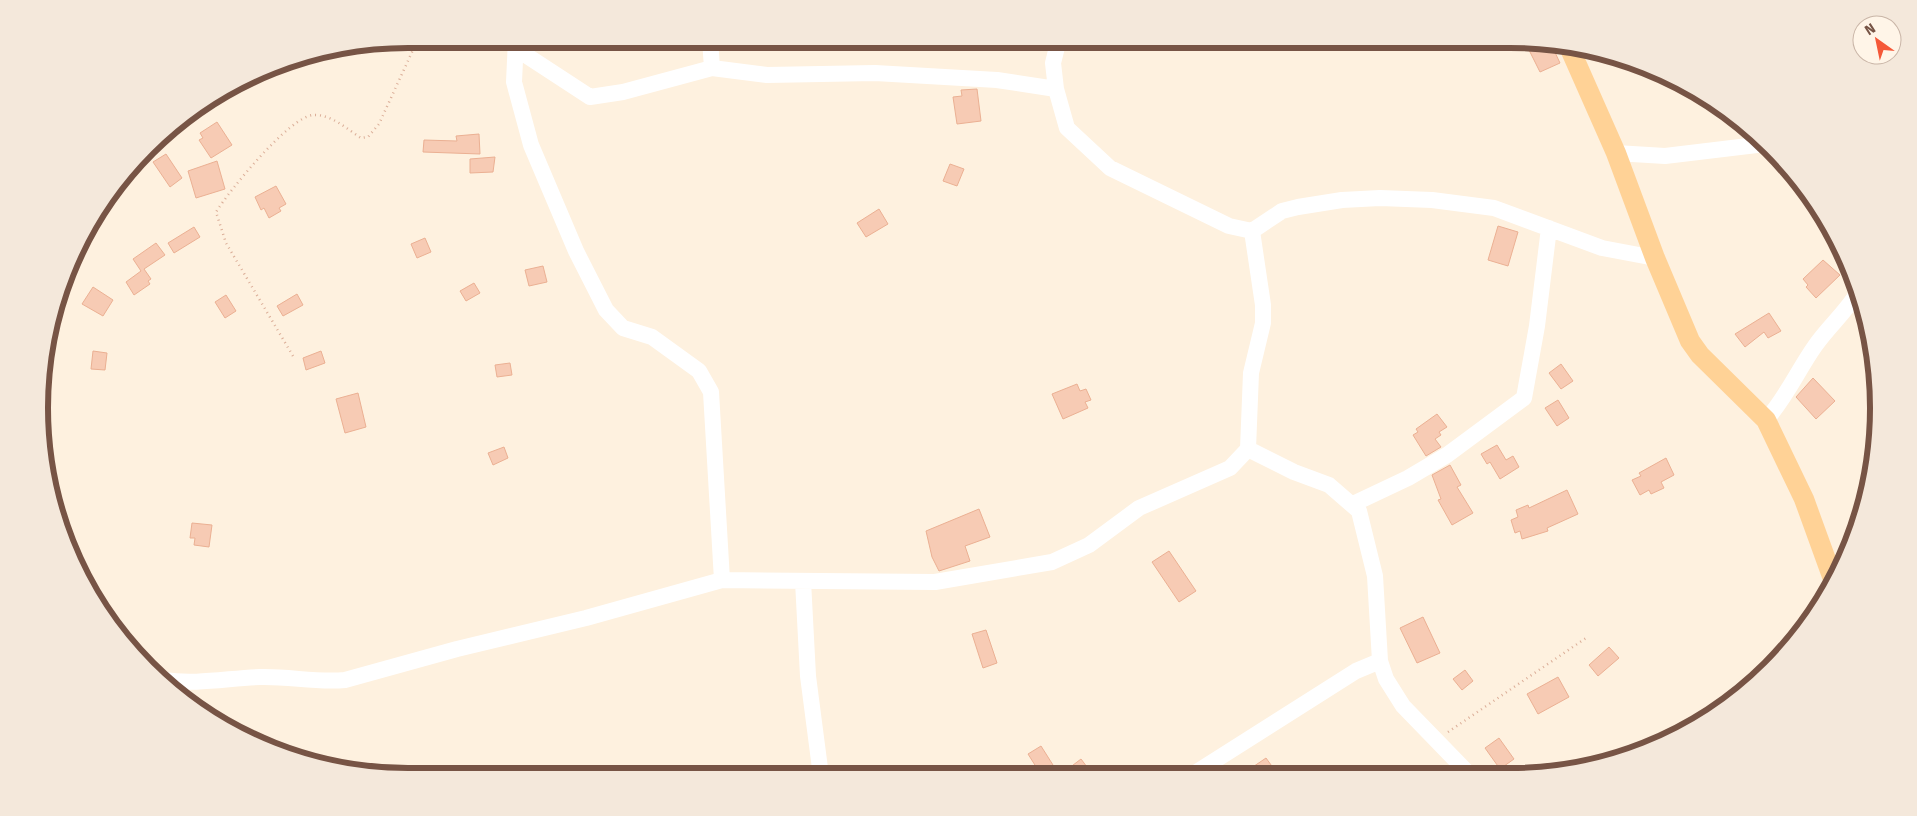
<svg xmlns="http://www.w3.org/2000/svg" width="1917" height="816" font-family="'Fira Sans',sans-serif">
<style>
.building{fill:#f7cbb4;stroke:#ebb093}
.lines{fill:none;stroke-linecap:round;stroke-linejoin:round}
.path{stroke:#dbae98;stroke-width:2.5;stroke-dasharray:1 4;stroke-linecap:butt}
.minor{stroke:#fff;stroke-width:16}
.major{stroke:#ffd296;stroke-width:20}
.rim{fill:none;stroke:#775445;stroke-width:6}
</style>
<rect width="100%" height="100%" fill="#fef1df"/>
<path class="building" d="M1542 44 1552 46 1560 63 1540 72 1529 50Z
M977 89 981 121 957 124 953 97 962 96 961 90Z
M217 122 232 145 211 158 199 140 203 138 200 133Z
M479 134 480 154 423 152 424 140 457 141 456 136Z
M166 154 182 178 170 187 153 162Z
M495 157 493 172 470 173V159Z
M217 161 225 189 196 198 188 171Z
M950 164 964 169 957 186 943 181Z
M276 186 286 204 279 208 281 211 269 218 264 208 261 210 255 197Z
M879 209 888 224 866 237 857 223Z
M1498 226 1518 232 1508 266 1488 260Z
M194 227 200 237 174 253 168 243Z
M425 238 431 252 417 258 411 244Z
M156 243 165 255 144 269 151 279 148 281 150 284 134 295 126 282 141 271 133 259Z
M1823 260 1840 275 1816 298 1806 287 1808 285 1803 279Z
M543 266 547 282 529 286 525 270Z
M474 283 480 293 466 301 460 291Z
M93 287 113 300 103 316 82 304Z
M297 294 303 305 283 316 277 306Z
M226 295 236 311 225 318 215 302Z
M1769 313 1781 331 1768 338 1764 332 1745 347 1735 334Z
M93 351 107 353 105 370 91 369Z
M321 351 325 363 306 370 303 358Z
M510 363 512 375 497 377 495 365Z
M1561 364 1573 381 1561 389 1549 373Z
M1813 378 1835 401 1816 419 1796 397Z
M1077 384 1080 391 1086 389 1091 400 1085 402 1088 408 1063 419 1052 394Z
M358 393 366 427 345 433 336 399Z
M1558 400 1569 418 1557 426 1545 408Z
M1437 414 1447 427 1439 432 1441 435 1435 439 1441 447 1426 456 1413 435 1418 432 1416 429Z
M1497 445 1506 460 1513 456 1519 467 1500 479 1490 462 1487 464 1481 454Z
M504 447 508 458 493 465 488 453Z
M1666 458 1674 475 1661 482 1664 488 1651 494 1649 490 1640 495 1632 480 1641 476 1639 473Z
M1450 465 1461 485 1457 487 1473 513 1452 525 1438 500 1441 499 1432 475Z
M1567 490 1578 514 1547 528 1548 531 1522 539 1520 531 1515 533 1511 520 1518 517 1516 510 1528 505 1529 508Z
M979 509 990 537 965 546 970 561 939 571 932 557 926 531Z
M192 523 212 525 209 547 194 545 195 538H190Z
M1169 551 1196 591 1179 602 1152 562Z
M1423 617 1440 653 1417 663 1400 628Z
M986 630 997 663 983 668 972 634Z
M1609 647 1619 658 1598 676 1589 665Z
M1465 670 1473 681 1462 690 1453 679Z
M1558 677 1569 697 1538 714 1527 694Z
M1499 738 1514 759 1500 769 1485 748Z
M1041 746 1053 765 1040 773 1028 754Z
M1266 758 1274 769 1266 775H1241Z
M1081 759 1093 775H1060Z"/>
<g class="lines">
<path class="path" d="M293 356 226 243 216 212C229 191 289 117 313 115 331 114 347 129 361 138L368 137 379 124 418 39
M1448 732 1586 638"/>
<path class="minor" d="M516 39 514 82 531 145 576 251 606 310 623 328 652 337 699 371 711 392 722 580
M710 39 712 68
M1059 39 1053 63 1056 89 1067 128 1110 168 1229 226 1252 231 1282 211 1298 207 1342 200 1380 198 1432 200 1494 208 1602 248 1655 258
M515 48 590 97 623 92 712 68 767 75 875 73 997 80 1056 89
M1616 153 1665 156 1765 144
M1766 420C1786 398 1798 370 1815 346 1828 327 1846 312 1858 292
M1248 449 1294 472 1329 485 1359 511 1375 576 1380 661 1386 679 1403 706 1469 774
M1353 504 1408 478 1447 455 1524 398 1537 326 1549 228
M803 581 808 676 821 776
M164 680C196 685 229 678 260 677 289 676 317 683 345 680L457 649 586 618 722 580 935 582 1052 562 1089 545 1139 508 1230 468 1248 449 1251 373 1263 323V305L1252 231
M1192 775 1356 671 1380 661"/>
<path class="major" d="M1570 49 1616 153 1655 258 1690 341 1700 355 1766 420 1804 499 1833 579"/>
</g>
<path d="M0 0H1917V816H0ZM408 48H1510A360 360 0 0 1 1870 408V408A360 360 0 0 1 1510 768H408A360 360 0 0 1 48 408V408A360 360 0 0 1 408 48Z" fill="#f4e8db" fill-rule="evenodd"/>
<path class="rim" d="M408 48H1510A360 360 0 0 1 1870 408V408A360 360 0 0 1 1510 768H408A360 360 0 0 1 48 408V408A360 360 0 0 1 408 48Z"/>
<g transform="translate(1877 40) rotate(327)"><circle r="24" fill="#fff5e8" stroke="#c9b5a7"/>
<path d="M0-4L9 19L0 12L-9 19Z" fill="#f55838"/>
<text y="-8" font-size="14" font-weight="bold" text-anchor="middle" fill="#775445">N</text>
</g>
</svg>
